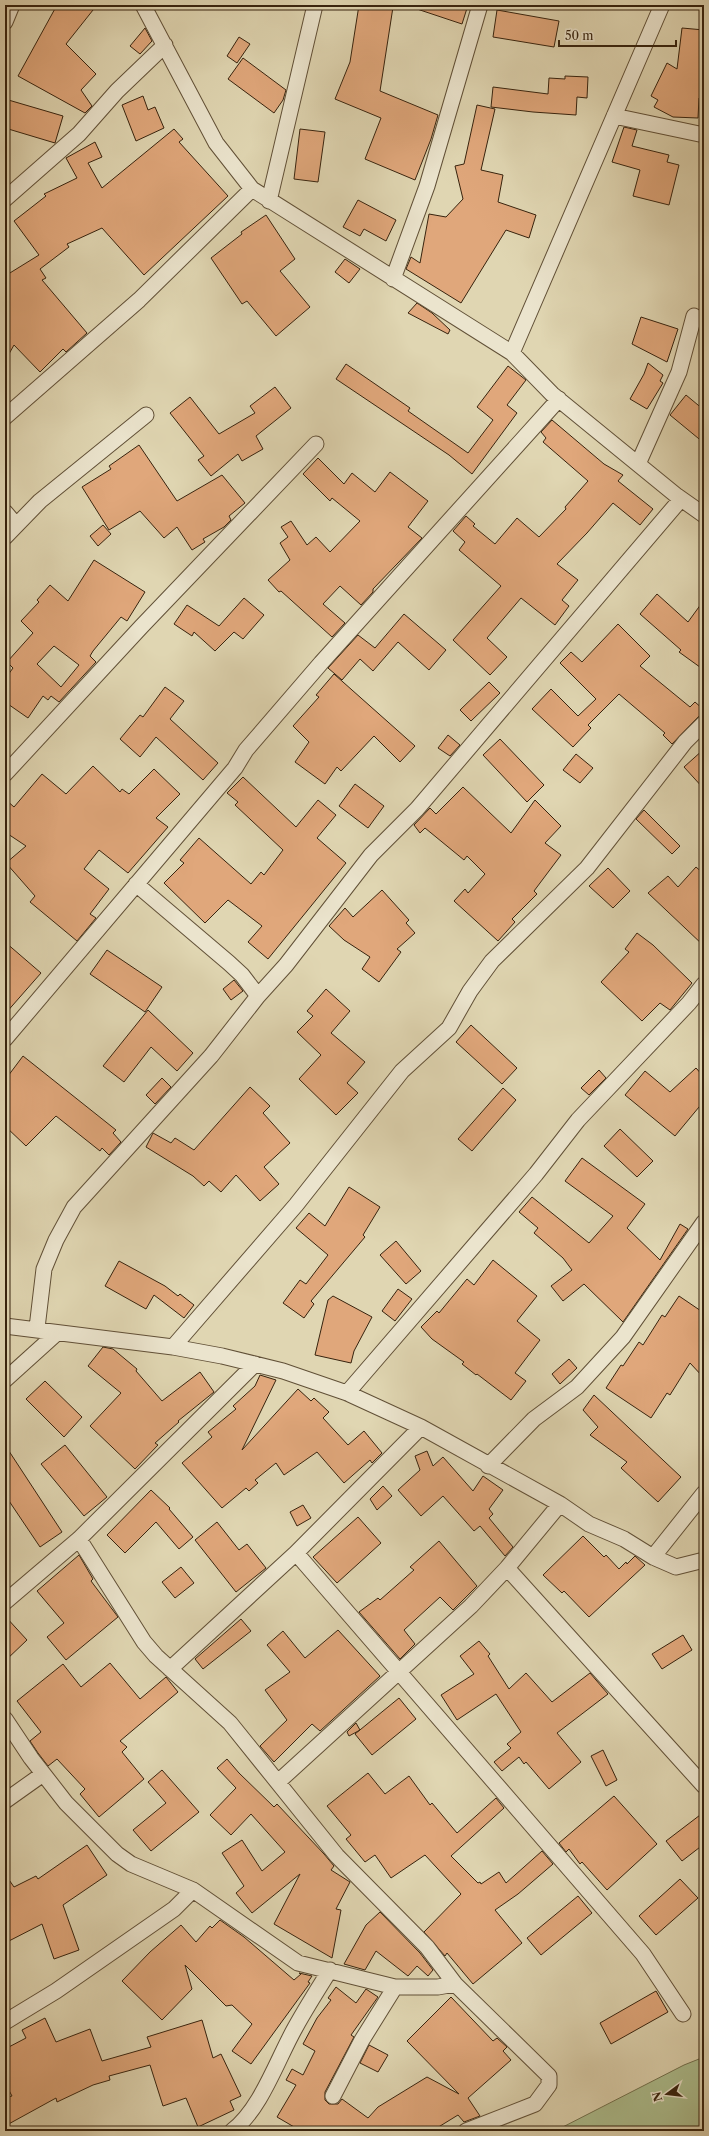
<svg xmlns="http://www.w3.org/2000/svg" width="709" height="2136" font-family="'Libre Caslon Text',serif">
<style>
.green{fill:#adbf8f;stroke:#72714e}
.building{fill:#e0a77b;stroke:#37230e;fill-rule:evenodd}
.lines{fill:none;stroke-linecap:round;stroke-linejoin:round}
.minor-casing{stroke:#615037;stroke-width:17}
.minor{stroke:#ebe4cd;stroke-width:15}
</style>
<rect width="100%" height="100%" fill="#e0d6b2"/>
<filter id="stains"><feTurbulence type="fractalNoise" baseFrequency=".005" numOctaves="4"/><feColorMatrix values="0 0 0 0 .2 0 0 0 0 .09 0 0 0 0 .02 0 0 0 .5 -.17"/></filter>
<radialGradient id="worn" r=".72"><stop offset=".6" stop-color="#630" stop-opacity="0"/><stop offset="1" stop-color="#630" stop-opacity=".3"/></radialGradient>
<path class="green" d="M704 2057V2131H555L684 2065Z"/>
<path class="building" d="M57 5H97L66 44 96 74 81 90 92 106 85 113 18 76Z
M359 5 393 7 380 91 438 115 431 139 415 180 365 159 381 118 335 99 350 62Z
M412 5H468L462 24 411 7Z
M497 10 559 21 554 47 493 37Z
M145 28 152 41 140 54 130 46Z
M682 28 704 30V100L699 98 698 118 673 117 654 107 658 100 651 96 667 63 677 69Z
M239 37 250 44 237 63 227 56Z
M243 58 286 90 283 100 274 113 228 79Z
M565 76 588 77 587 98 577 97 576 115 533 112 491 107 493 87 548 94 549 78 565 79Z
M143 96 148 110 155 107 164 128 136 141 122 105Z
M5 99 63 116 55 143 5 128Z
M477 105 495 109 481 170 503 175 498 202 536 215 529 238 506 230 461 303 406 269 411 257 420 263 429 214 446 217 463 199 455 166 464 164Z
M624 127 637 130 632 146 669 155 667 162 679 165 669 205 633 196 640 170 612 162Z
M174 129 183 139 179 142 228 196 144 275 102 228 67 244 69 247 40 269 46 278 42 280 87 333 66 352 63 349 40 372 14 345 5 361V276L39 255 14 221 46 196 44 194 77 178 66 158 95 142 102 157 88 163 102 188Z
M300 129 325 132 318 182 294 179Z
M358 200 396 220 386 241 364 229 360 236 343 227Z
M266 215 295 259 280 271 310 307 276 336 247 301 242 304 211 258 242 234 241 232Z
M345 259 360 269 349 283 335 272Z
M417 303 432 313 450 330 448 334 408 313Z
M641 317 678 329 667 362 632 344Z
M648 363 663 375 660 381 663 383 647 409 630 399 644 374Z
M346 364 410 408 408 411 468 453 493 420 477 407 508 366 526 380 507 405 517 413 472 474 449 455 336 379Z
M275 387 291 408 256 436 263 449 242 461 238 454 211 476 198 460 204 456 170 413 190 397 219 434 255 413 250 406Z
M686 395 704 410V443L670 415Z
M552 420 604 464 623 475 618 481 653 509 640 525 613 503 587 533 557 564 578 580 562 600 569 606 555 625 521 598 487 638 507 657 490 675 453 640 501 586 459 550 465 542 453 531 466 516 475 524 473 526 495 544 517 518 539 537 566 509 565 507 588 481 543 442 546 438 541 432Z
M139 445 177 501 222 475 245 503 229 516 231 520 224 527 203 539 205 542 192 550 177 527 164 538 140 511 109 530 82 487 111 469 109 466Z
M318 458 344 484 352 473 375 492 390 472 428 501 408 527 422 538 373 589V592L361 605 340 586 323 604 345 623 332 637 281 591 279 592 268 580 290 560 280 543 288 537 281 527 291 521 307 545 316 537 330 552 360 521 332 498 330 501 303 474Z
M103 525 111 534 98 546 90 536Z
M94 560 145 592 127 621 121 617 93 651 90 656 96 662 59 702 51 696 48 700 43 696 28 718 5 702V679L13 668 7 662 33 633 21 621 39 602 37 600 50 585 68 601ZM54 646 79 665 61 687 37 664Z
M657 594 688 622 704 600V670L679 652 681 650 640 614Z
M244 598 264 615 243 639 234 632 215 651 194 632 192 636 174 624 187 605 219 626Z
M404 614 446 650 429 670 398 642 373 671 360 659 342 680 328 668 358 635 375 648Z
M618 624 650 656 640 666 690 707 695 702 704 710V714L698 717 672 744 663 735 665 733 619 694 588 725 591 728 573 747 532 709 551 689 578 716 596 699 560 663 571 652 582 662Z
M334 674 415 746 400 762 374 736 341 771 337 767 325 784 295 762 309 742 293 726 319 697 316 695Z
M489 682 500 693 471 721 460 710Z
M165 687 184 701 170 719 218 763 203 780 156 737 140 757 120 739 140 715 143 717Z
M448 735 460 745 450 756 438 748Z
M500 739 544 785 527 802 483 755Z
M704 749V789L684 767Z
M576 754 593 768 580 783 563 770Z
M93 766 120 792 122 789 129 794 154 769 180 794 156 818 168 827 128 873 99 850 84 869 109 889 90 914 96 918 77 941 30 902 35 896 6 863 26 846 5 832V799L14 807 42 774 66 794Z
M243 777 296 827 318 800 336 815 317 838 346 863 268 959 248 942 262 926 228 900 205 923 164 883 184 863 180 860 199 838 251 884 261 872 264 875 283 850 235 805 238 802 227 793Z
M355 784 384 806 368 828 339 806Z
M463 787 511 833 535 800 561 826 545 843 561 855 534 891 537 894 512 919 515 922 498 941 454 901 465 889 468 893 485 874 467 856 464 860 425 828 420 833 414 825 430 808 436 814Z
M644 810 680 846 672 854 636 819Z
M696 867 704 874V946L648 893 668 876 678 887Z
M608 868 630 891 613 908 589 886Z
M382 890 409 920 406 923 415 933 397 949 401 952 379 982 362 969 370 957 344 940 329 926 345 908 353 917Z
M637 933 653 945 692 983 670 1010 660 1003 642 1021 601 982 629 952 625 949Z
M5 942 41 973 5 1014Z
M107 950 162 987 145 1012 90 974Z
M234 980 243 991 231 1000 223 989Z
M326 989 350 1011 331 1033 365 1062 347 1083 358 1093 336 1115 299 1079 321 1055 297 1032 313 1016 307 1011Z
M148 1010 193 1053 177 1071 151 1047 124 1082 103 1066Z
M471 1025 517 1068 502 1084 456 1042Z
M23 1056 116 1130 113 1133 121 1142 109 1155 102 1148 100 1151 56 1116 26 1146 5 1126V1080Z
M696 1068 704 1077V1101L675 1136 625 1095 645 1071 670 1092Z
M599 1070 606 1078 589 1095 581 1088Z
M162 1078 171 1087 155 1104 146 1095Z
M250 1087 270 1106 263 1113 290 1143 264 1167 279 1184 260 1201 236 1175 221 1192 209 1181 204 1186 193 1176 146 1147 153 1133 171 1143 175 1138 194 1150Z
M503 1088 516 1100 472 1151 458 1139Z
M620 1129 653 1161 637 1177 604 1146Z
M582 1158 645 1204 627 1228 660 1260 680 1224 688 1229 623 1322 584 1284 563 1301 551 1286 572 1270 563 1258 534 1233 538 1228 519 1212 532 1197 589 1243 613 1216 565 1181Z
M349 1187 380 1207 363 1235 365 1237 311 1301 314 1304 304 1318 283 1303 300 1280 306 1284 328 1255 296 1228 309 1213 325 1226Z
M396 1241 421 1271 406 1284 380 1255Z
M493 1260 537 1296 517 1321 540 1340 515 1373 526 1381 511 1400 477 1374 476 1375 462 1364 464 1362 432 1339 421 1327 437 1311 439 1313 467 1279 474 1285Z
M119 1261 165 1286 178 1296 180 1294 194 1305 184 1318 154 1295 146 1309 105 1286Z
M398 1289 412 1299 395 1321 382 1311Z
M333 1296 372 1317 354 1351 351 1363 315 1355 328 1300Z
M679 1296 704 1313V1378L690 1363 670 1395 667 1393 651 1418 606 1388 621 1365 623 1366 639 1342 643 1345 662 1315 665 1317Z
M103 1347 113 1349 137 1369 136 1371 162 1401 200 1372 214 1392 178 1421 179 1422 155 1443 158 1445 135 1469 90 1426 121 1393 88 1366Z
M569 1359 577 1368 560 1384 552 1374Z
M260 1375 276 1380 242 1450 298 1389 311 1401 314 1398 329 1412 323 1418 348 1445 364 1431 382 1453 372 1463 370 1460 344 1483 317 1452 284 1475 276 1463 255 1480 258 1483 249 1491 246 1488 222 1508 182 1463 212 1437 208 1432 236 1409 233 1406 255 1386Z
M45 1381 82 1417 64 1437 26 1399Z
M594 1395 681 1477 658 1502 621 1468 627 1462 590 1435 598 1427 583 1410Z
M5 1445 62 1532 40 1547 5 1495Z
M65 1445 107 1497 84 1516 41 1464Z
M427 1451 433 1466 443 1457 473 1491 483 1476 503 1490 489 1509 493 1514 489 1518 513 1547 505 1556 480 1526 474 1531 443 1496 421 1516 398 1490 420 1470 415 1456Z
M383 1486 392 1496 377 1510 370 1499Z
M151 1490 170 1508 169 1509 193 1537 179 1549 156 1522 125 1553 107 1535Z
M303 1505 311 1518 297 1526 290 1512Z
M358 1517 381 1543 337 1583 313 1557Z
M217 1522 239 1550 247 1544 266 1568 236 1592 195 1540Z
M583 1536 604 1557 606 1555 619 1569 626 1562 627 1564 635 1556 645 1565 589 1617 564 1591 562 1593 543 1575Z
M439 1541 477 1586 453 1610 440 1597 404 1630 415 1644 400 1659 359 1612 378 1598 380 1600 414 1570 410 1567Z
M79 1555 93 1579 91 1581 118 1617 66 1660 47 1637 64 1623 37 1591Z
M181 1567 194 1583 175 1598 162 1582Z
M5 1616 27 1640 5 1661Z
M241 1619 251 1631 203 1669 195 1659Z
M338 1630 380 1676 320 1731 312 1724 274 1762 260 1746 287 1720 265 1690 290 1672 267 1645 283 1631 305 1658Z
M683 1635 692 1650 662 1669 652 1654Z
M479 1641 490 1654 488 1656 509 1689 526 1673 552 1702 590 1673 608 1694 557 1733 581 1762 549 1789 526 1762 524 1764 519 1757 502 1771 494 1762 511 1748 507 1744 521 1732 496 1694 457 1720 441 1695 474 1674 460 1656Z
M110 1663 140 1699 166 1677 178 1692 120 1741 127 1747 122 1752 144 1779 99 1817 80 1794 85 1789 57 1759 48 1766 38 1753 30 1741 41 1732 17 1701 63 1664 81 1687Z
M399 1698 416 1719 372 1755 355 1734Z
M356 1723 360 1730 349 1736 347 1732Z
M603 1750 617 1780 606 1786 591 1756Z
M227 1759 239 1773 274 1807 277 1804 324 1854 334 1866 331 1870 350 1882 336 1909 341 1910 332 1958 274 1924 300 1874 252 1913 236 1893 244 1886 222 1853 242 1840 262 1871 285 1852 251 1814 231 1835 210 1815 236 1788 217 1768Z
M162 1770 199 1812 151 1851 133 1830 166 1803 148 1782Z
M368 1773 385 1794 409 1776 430 1805 432 1803 457 1833 496 1798 504 1808 451 1856 478 1883 480 1882 481 1884 499 1872 506 1883 542 1851 553 1864 518 1894 495 1910 522 1943 473 1984 447 1953 445 1956 424 1932 461 1894 425 1855 391 1878 375 1855 365 1862 346 1839 351 1835 327 1806Z
M614 1796 657 1844 607 1890 582 1862 580 1864 569 1849 566 1852 559 1843Z
M704 1812V1844L682 1861 666 1841Z
M87 1845 107 1875 63 1905 79 1950 54 1959 42 1924 5 1943V1874L14 1887 36 1876 38 1879Z
M680 1879 698 1898 656 1935 639 1916Z
M578 1896 592 1913 541 1955 527 1938Z
M380 1912 420 1953 433 1970 428 1976 417 1966 408 1976 376 1951 365 1970 344 1964 366 1925Z
M220 1920 244 1937 294 1980 301 1974 299 1973 312 1976 308 1982 310 1983 251 2064 232 2051 252 2024 232 2005 226 2006 185 1965 192 1989 162 2020 122 1981 150 1952 181 1925 196 1942 210 1926 212 1928Z
M336 1987 356 2003 366 1989 378 1997 351 2035 354 2037 325 2092V2100L329 2104H338L342 2099 368 2118 378 2107 427 2077 459 2094 407 2041 451 1997 493 2041 497 2038 507 2047 503 2051 511 2060 468 2098 480 2116 464 2122 458 2115 432 2131H301L277 2117 296 2085 286 2080 292 2069 303 2075 315 2051 303 2044 317 2018 331 2000 328 1998Z
M656 1991 668 2012 611 2044 600 2023Z
M45 2018 56 2042 90 2029 102 2061 151 2047 147 2037 202 2020 213 2058 221 2054 241 2096 230 2101 234 2110 198 2127 186 2098 163 2106 150 2065 109 2076 110 2080 93 2085 57 2102 56 2098 5 2126V2098L12 2096 5 2083V2049L26 2038 22 2030Z
M369 2045 388 2055 378 2072 360 2063Z"/>
<g class="lines">
<defs>
<path id="minor" d="M143 5 216 143 252 189 512 353 552 394 677 496 704 515
M5 22 12 5
M614 116 704 135
M5 199 79 134 117 91 165 45
M269 201 315 5
M393 279 427 186 480 5
M512 353 662 5
M5 417 139 300 252 189
M638 464 679 372 694 316
M5 512 16 525
M5 537 40 501 146 415
M5 774 141 627 316 444
M136 884 229 963 242 975 258 996
M5 1039 235 768 246 750 321 663 559 399
M5 1326 173 1347 222 1356 283 1371 347 1393 421 1427 560 1504 589 1524 624 1539 653 1557 676 1567 704 1560
M37 1328 44 1269 56 1240 74 1207 211 1056 258 996 286 965 371 855 417 809 681 499
M173 1347 296 1205 402 1071 449 1028 470 991 492 961 587 868 685 742 704 723
M5 1380 57 1333
M347 1393 536 1174 578 1120 689 1003 704 984
M488 1466 534 1419 577 1387 623 1337 704 1222
M79 1539 144 1642 156 1656 230 1723 337 1856 427 1947 455 1984 549 2076V2085L535 2104 466 2131
M296 1553 643 1954 683 2014
M653 1557 704 1493
M507 1568 704 1786
M5 1602 79 1539 255 1364
M170 1669 296 1553 421 1427
M5 1719 31 1758 66 1803 117 1854 131 1864 193 1890 298 1963 395 1987H438L455 1984
M278 1782 471 1606 507 1568 560 1504
M5 1801 43 1774
M5 2022 56 1991 174 1909 193 1890
M333 2096 362 2040 395 1987
M232 2131C261 2109 277 2060 295 2028 306 2008 318 1989 330 1970"/>
</defs>
<use href="#minor" class="minor-casing"/>
<use href="#minor" class="minor"/>
</g>
<rect width="709" height="2136" fill="none" stroke="#e0d6b2" stroke-width="20"/>
<rect x="6" y="6" width="697" height="2124" fill="none" stroke="#37230e" stroke-width="2"/>
<rect x="10" y="10" width="689" height="2116" fill="none" stroke="#37230e"/>
<g transform="translate(667 2094) rotate(255)" stroke="#ebe4cd" stroke-width="3" paint-order="stroke">
<path d="M0-3L7 15L0 10L-7 15Z" fill="#37230e"/>
<text y="-6" font-size="11" font-weight="bold" text-anchor="middle" fill="#37230e">N</text>
</g>
<path d="M559 40v6h117v-6" fill="none" stroke="#37230e" stroke-width="2"/>
<text x="565" y="40" font-size="12" fill="#37230e" stroke="#ebe4cd" stroke-width="3" paint-order="stroke">50 m</text>
<rect width="100%" height="100%" filter="url(#stains)"/>
<rect width="100%" height="100%" fill="url(#worn)"/>
</svg>
